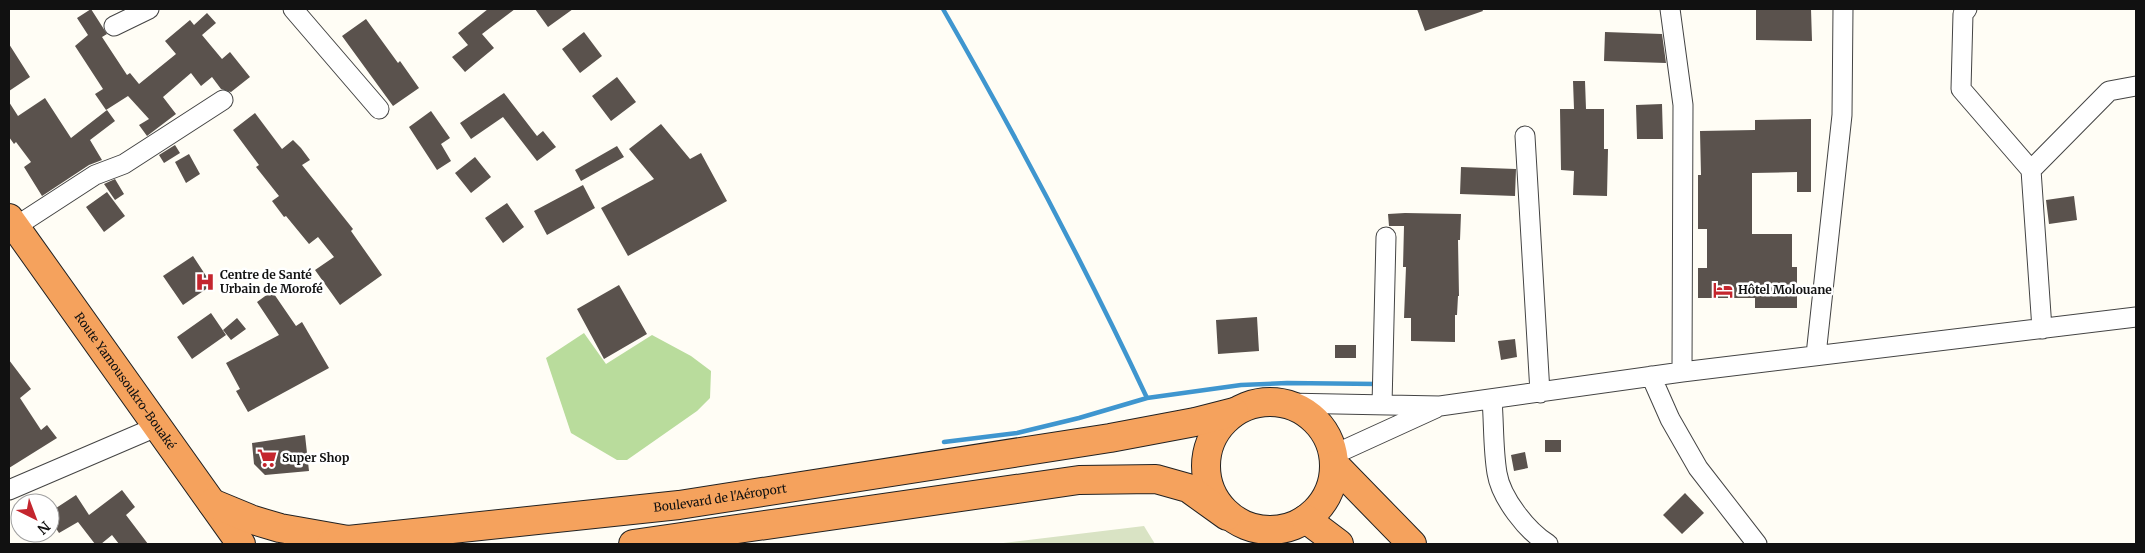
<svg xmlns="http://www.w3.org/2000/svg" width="2145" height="553" font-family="Merriweather,serif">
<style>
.forest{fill:#b9dc9c}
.cemetery{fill:#d9e3c4}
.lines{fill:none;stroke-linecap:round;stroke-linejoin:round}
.stream{stroke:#3f96cf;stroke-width:4.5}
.building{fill:#5a524d}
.minor-casing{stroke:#444;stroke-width:21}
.highway-casing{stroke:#222;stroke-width:30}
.minor{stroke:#fff;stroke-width:19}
.highway{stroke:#f5a25d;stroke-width:28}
.labels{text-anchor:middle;stroke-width:5;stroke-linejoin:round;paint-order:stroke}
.poi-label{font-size:12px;font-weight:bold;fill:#111;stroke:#fff;text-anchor:start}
.street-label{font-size:12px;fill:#111;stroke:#fff}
</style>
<rect width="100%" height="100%" fill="#fffdf5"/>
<path class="forest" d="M584 333 606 364 652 335 691 356 711 371 710 398 697 411 627 460H617L571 433 546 358Z"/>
<path class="cemetery" d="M1144 526 1155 544H995Z"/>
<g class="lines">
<path class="stream" d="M943 9C1016 136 1085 266 1147 398
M944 442 1017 433 1079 418 1147 398 1241 385 1287 383 1378 384"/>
</g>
<path class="building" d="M91 9 107 34 102 37 127 75 130 73 139 84 176 54 165 41 190 20 194 25 207 13 216 23 202 35 222 59 230 52 250 77 231 92 221 89 212 77 201 86 191 73 163 97 176 114 147 136 139 125 149 119 128 96 106 110 95 94 103 89 75 46 88 35 77 18Z
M488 9H515L482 34 494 48 465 72 452 57 468 45 458 33Z
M535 9H573L548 27Z
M1417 9H1482L1483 11 1425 31Z
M1756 9H1811L1812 41 1756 40Z
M366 19 398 63 400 61 419 88 393 106 342 36Z
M584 32 602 56 580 73 562 49Z
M1605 32 1662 34 1666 63 1604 61Z
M9 44 30 77 9 91Z
M617 77 636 102 611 121 592 96Z
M1573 81H1585L1586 109H1604V149H1608L1607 196 1573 195 1574 171 1561 170 1560 109H1574Z
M504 93 537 136 543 131 556 147 537 161 503 117 471 139 460 123Z
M45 98 71 138 107 110 115 121 90 140 102 160 89 165 42 196 24 167 31 162 16 142 14 144 9 137V102L18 116Z
M1662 104 1663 139H1637L1636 105Z
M431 111 450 138 441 144 451 161 437 170 409 127Z
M255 113 282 149 293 140 301 148 310 160 302 165 353 229 351 231 382 275 340 305 315 270 334 257 318 237 309 244 286 216 284 217 272 201 279 196 256 167 259 165 233 130Z
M1811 119V192H1797V172L1752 173V234H1792V267H1797V308H1755V298H1698V268H1707V229H1698V175H1701L1700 131 1755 130V120Z
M661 124 690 159 701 153 727 201 628 256 601 208 654 179 629 149Z
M175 145 180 153 164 163 159 155Z
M617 146 624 157 581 181 575 170Z
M189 154 200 174 186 183 175 162Z
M475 157 491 177 471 193 455 173Z
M1461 167 1516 169 1515 196 1460 194Z
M115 179 124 194 115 200 104 184Z
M583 185 595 208 547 235 534 211Z
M107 192 125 216 104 232 86 207Z
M2074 196 2077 220 2049 224 2046 200Z
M507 203 524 227 503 243 485 218Z
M1405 213 1461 214 1460 240H1458L1459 296H1458L1457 315H1455V342L1411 341V318H1404L1406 267H1403L1404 226H1389L1388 214Z
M193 256 212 285 183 305 163 276Z
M619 285 647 334 604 359 577 309Z
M272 291 296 326 302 322 329 368 248 412 236 391 240 389 226 363 279 335 257 302Z
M211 313 226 335 192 359 177 337Z
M1257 317 1259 351 1218 354 1216 320Z
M237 318 246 329 231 340 223 330Z
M1515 339 1517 357 1501 360 1498 341Z
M1335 345H1356V358H1335Z
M9 360 31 389 20 398 41 430 47 425 57 438 9 468Z
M305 435 309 471 265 475 254 464 252 443Z
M1545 440H1561V452H1545Z
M1525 452 1528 468 1514 471 1511 455Z
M122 490 135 507 126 515 148 544H119L112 535 101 544H95L78 522 59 533 50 519V512L76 495 89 515Z
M1685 493 1704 513 1682 534 1663 515Z"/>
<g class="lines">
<defs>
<path id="minor" d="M293 9 379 109
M1670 9 1683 105 1682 372
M1967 9 1963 14 1961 89 2031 170
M114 26 149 9
M1525 136 1540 393
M15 227 95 175 124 164 223 100
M2042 329 2031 170 2109 91 2136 86
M1816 355 1842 115 1843 9
M1651 376 1670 419 1698 468 1757 544
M1492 400C1494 424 1493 449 1497 473 1501 498 1527 531 1548 544
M1285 403 1440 406 1682 372 2136 317
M1382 405 1386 237
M1333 455 1436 408
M9 490 156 427"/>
<g id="highway">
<path id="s1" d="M9 218 241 544"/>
<circle cx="1270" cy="466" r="64"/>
<path d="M1335 465 1412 544"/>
<path d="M212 503 253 520 280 528 348 540"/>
<path d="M1306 519 1339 544"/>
<path id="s2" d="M331 544 348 540 679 505 1110 438 1195 422 1234 412"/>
<path d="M633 544 1079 480 1156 479 1188 488 1227 516"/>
</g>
</defs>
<use href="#minor" class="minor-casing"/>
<use href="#highway" class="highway-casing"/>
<use href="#minor" class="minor"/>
<use href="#highway" class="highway"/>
</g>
<defs>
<symbol id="hospital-bare" viewBox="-9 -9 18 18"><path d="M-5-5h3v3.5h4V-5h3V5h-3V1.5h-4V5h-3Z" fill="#c4262e" stroke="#fff" stroke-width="2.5" paint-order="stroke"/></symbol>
<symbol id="hotel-bare" viewBox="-9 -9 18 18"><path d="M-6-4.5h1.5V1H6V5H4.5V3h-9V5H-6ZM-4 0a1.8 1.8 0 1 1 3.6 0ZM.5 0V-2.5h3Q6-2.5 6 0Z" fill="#c4262e" stroke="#fff" stroke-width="2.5" paint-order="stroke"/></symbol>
<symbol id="supermarket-bare" viewBox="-9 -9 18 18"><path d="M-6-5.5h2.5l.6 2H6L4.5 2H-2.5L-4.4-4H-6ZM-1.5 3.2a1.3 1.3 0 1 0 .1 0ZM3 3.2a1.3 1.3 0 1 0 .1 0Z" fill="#c4262e" stroke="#fff" stroke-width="2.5" paint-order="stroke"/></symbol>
</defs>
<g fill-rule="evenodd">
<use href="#hospital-bare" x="191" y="268" width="28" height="28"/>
<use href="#hotel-bare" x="1709" y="276" width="28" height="28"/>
<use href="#supermarket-bare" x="253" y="444" width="28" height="28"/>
</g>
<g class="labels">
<g class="poi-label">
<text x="220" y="279">Centre de Santé<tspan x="220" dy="14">Urbain de Morofé</tspan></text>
<text x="1738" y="294">Hôtel Molouane</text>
<text x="282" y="462">Super Shop</text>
</g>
<g class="street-label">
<text dy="4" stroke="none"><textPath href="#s1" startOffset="200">Route Yamousoukro-Bouaké</textPath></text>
<text dy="4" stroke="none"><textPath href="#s2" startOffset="392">Boulevard de l'Aéroport</textPath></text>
</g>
</g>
<rect width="2145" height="553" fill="none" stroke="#111111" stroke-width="20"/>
<g transform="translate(35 518) rotate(138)"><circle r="24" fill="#ffffff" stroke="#a0a0a0"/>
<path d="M0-4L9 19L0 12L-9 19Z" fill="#c4262e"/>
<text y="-8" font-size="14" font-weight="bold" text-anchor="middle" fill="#111111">N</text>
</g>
</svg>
